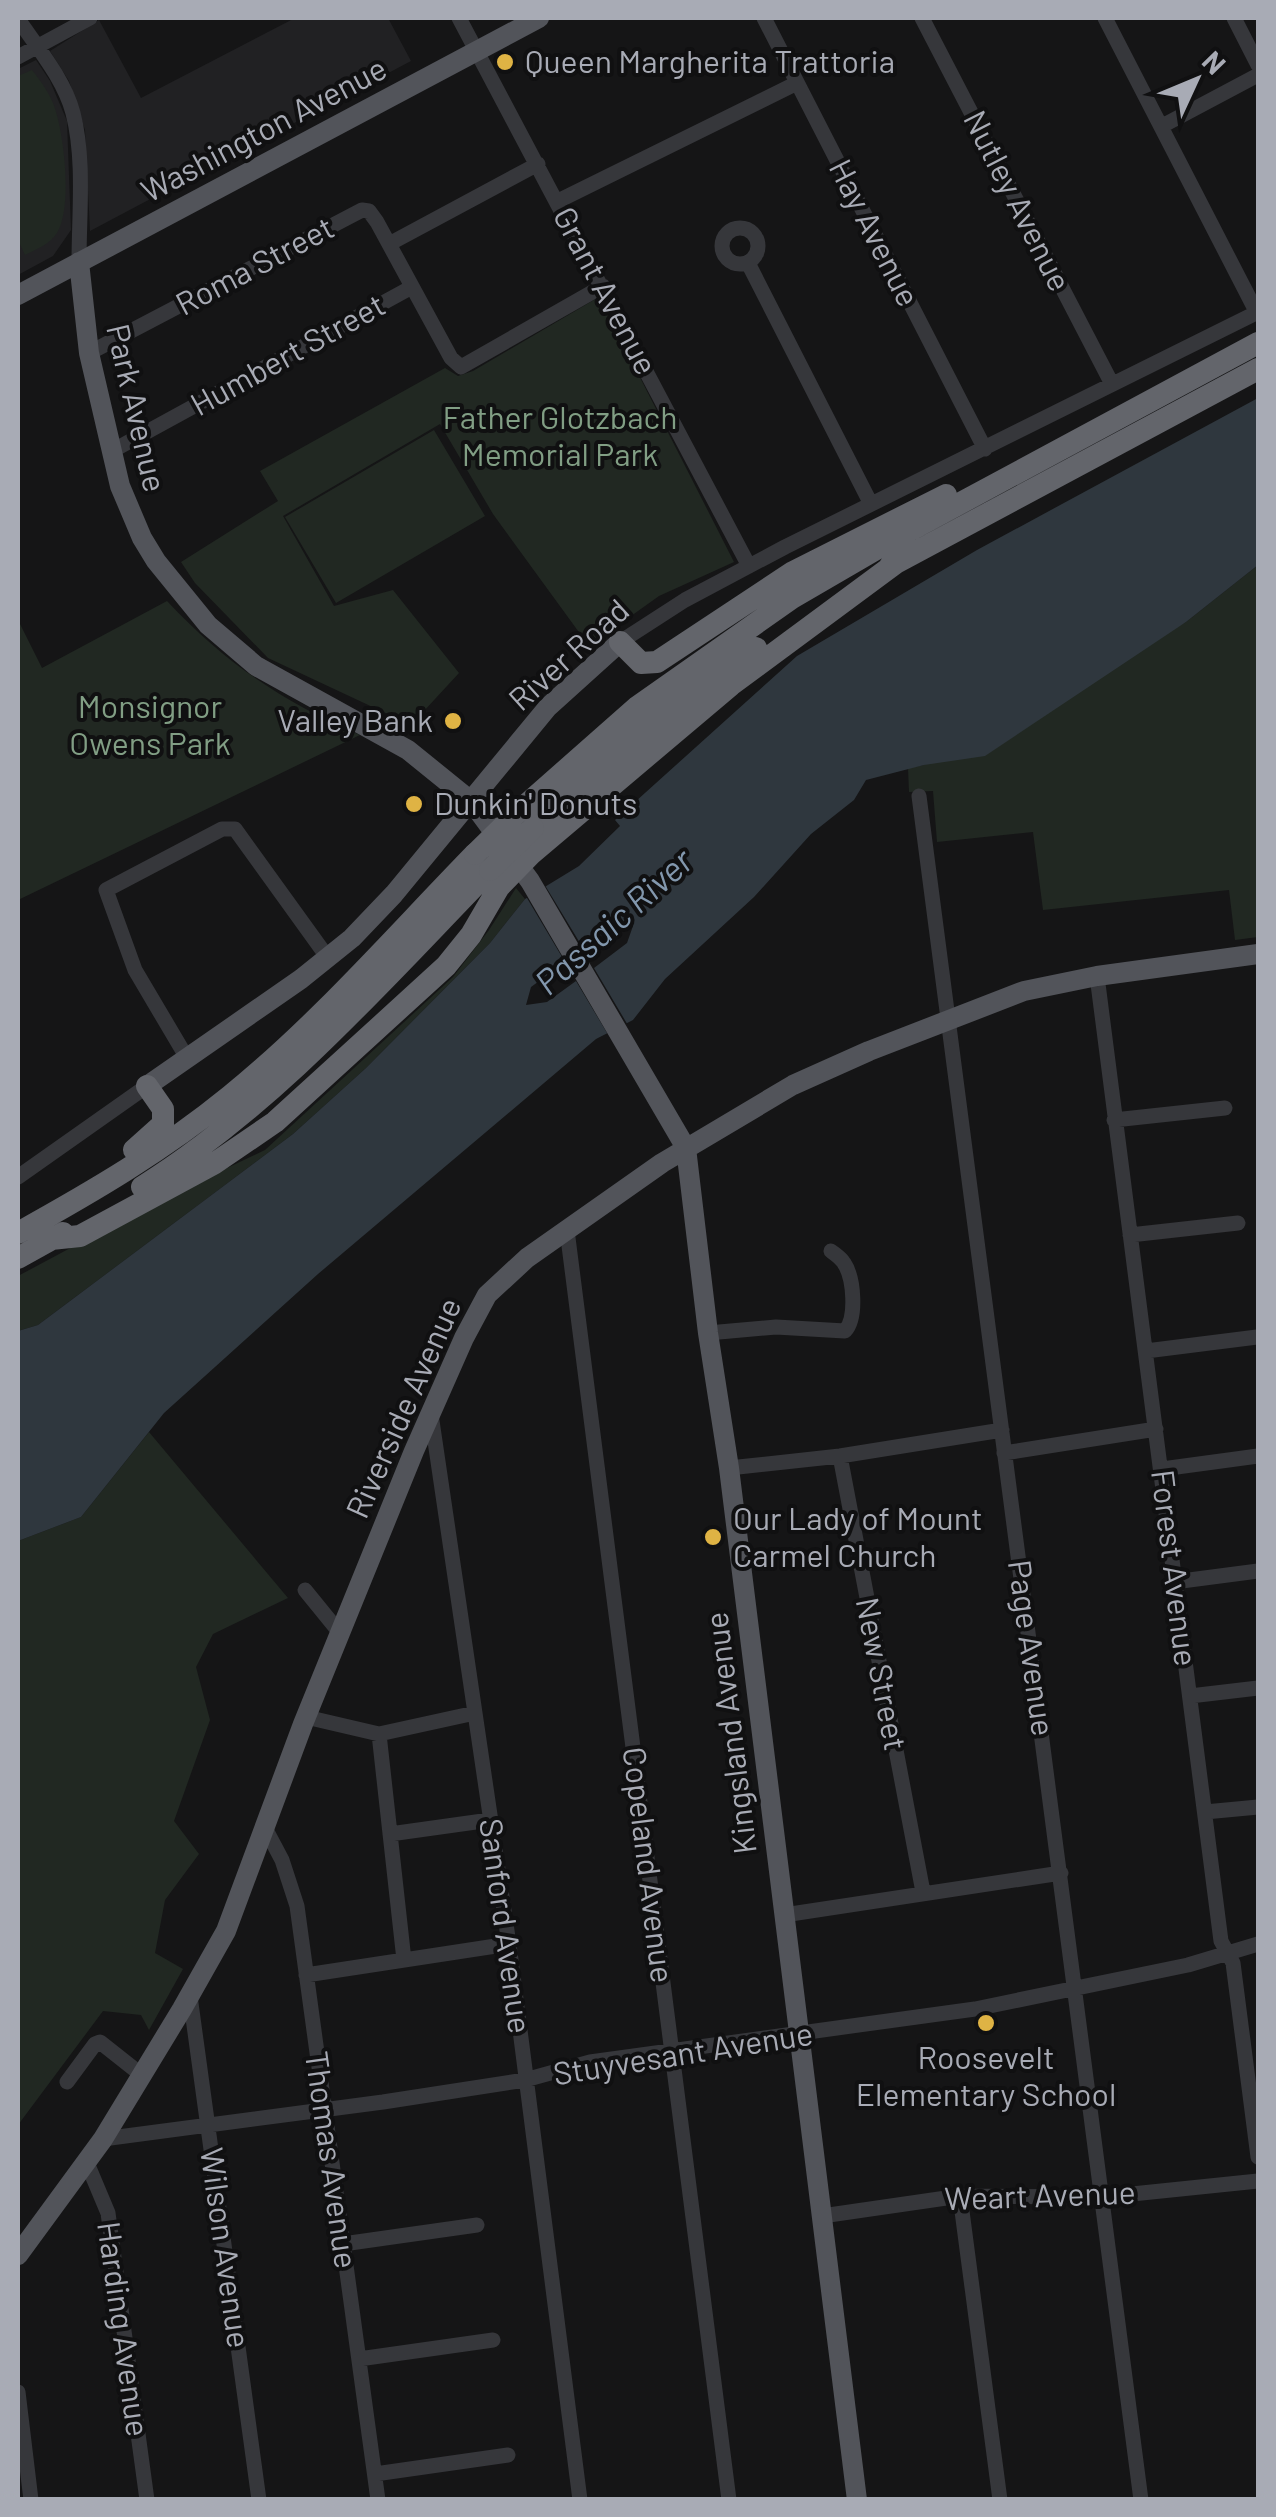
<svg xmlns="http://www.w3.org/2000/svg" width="1276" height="2517" font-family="Barlow,sans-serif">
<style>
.built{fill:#212123}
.green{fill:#212822}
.water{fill:#2f373e}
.pier{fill:#151516}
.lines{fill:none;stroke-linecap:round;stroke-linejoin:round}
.minor{stroke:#36373b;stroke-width:15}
.major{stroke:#52545a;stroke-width:20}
.highway{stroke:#63656b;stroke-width:22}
.highway-bridge{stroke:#63656b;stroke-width:22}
.poi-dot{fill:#dfb344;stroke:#101011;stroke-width:4}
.labels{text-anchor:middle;stroke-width:8;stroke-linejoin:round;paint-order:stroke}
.poi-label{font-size:32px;fill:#a8abb5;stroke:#101011;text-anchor:start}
.street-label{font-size:32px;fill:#a8abb5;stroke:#101011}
.park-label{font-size:32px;fill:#819e84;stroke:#101011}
.water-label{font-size:35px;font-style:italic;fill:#8297ad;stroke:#101011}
</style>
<rect width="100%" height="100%" fill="#151516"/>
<path class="built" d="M295 18H388L411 61 90 231 85 130 69 81 50 51 99 20 141 98Z
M36 60 50 81 67 121 71 230 53 256 18 275V69Z"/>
<path class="green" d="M32 70C40 80 48 91 53 103 64 130 73 207 57 233 50 244 37 249 25 255L18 240V76Z
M599 297 734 562 659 596 589 646 493 514 440 424 283 516 334 606 393 590 459 673 411 725 268 658 195 583 181 562 278 501 260 471 445 368 458 376 473 371Z
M434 430 485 516 336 603 285 517Z
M1258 565V937L1235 940 1229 890 1043 910 1033 832 937 842 933 791 909 792 908 768 924 765 1186 622Z
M167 601C226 664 282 701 360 735L18 900V620L42 668Z
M516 888 525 899 490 943 366 1068 293 1134 38 1325 18 1331V1276L162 1199 265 1150 453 977 489 930Z
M149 1432 288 1598 213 1634 196 1667 210 1720 174 1821 199 1854 165 1900 155 1953 183 1969 149 2030 141 2015 103 2011 18 2125V1541L81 1517Z"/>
<path class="water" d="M1258 398V565L1186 622 985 756 924 765 866 780 854 800 811 834 754 897 665 979 633 1020 596 1039 318 1274 164 1413 81 1517 18 1541V1331L38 1325 293 1134 366 1068 490 943 525 899 579 866 620 826 615 820 797 656 977 550Z"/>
<path class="pier" d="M543 882 583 948 615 926H633L627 943 594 968 629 1027 610 1038 576 981 547 1002 526 1005 531 987 565 962 524 893Z"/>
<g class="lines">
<path class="minor" d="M459 18 749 566
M764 18 985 449
M922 18 1112 384
M1105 18 1257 313
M1234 18 1258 65
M18 19C37 47 64 79 73 113 85 160 79 214 79 262
M18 57 90 18
M1162 126 1258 75
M558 201 797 83
M722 246a18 18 0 1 1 36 0a18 18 0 1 1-36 0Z
M389 244 538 164
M748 263 871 504
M89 353 362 210 369 211 377 222 451 358 461 367 603 286
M112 451 412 287
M620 642 685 600 785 547 1258 312
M919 796 1141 2500
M1097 976 1221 1941 1233 1963 1258 2157
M187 1058 135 970 106 890 222 829H235L328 958
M1114 1120 1225 1108
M18 1177 147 1086
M567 1230 729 2500
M1130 1235 1238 1223
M708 1333 776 1327 845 1331C857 1318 854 1278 844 1263 841 1258 836 1255 831 1251
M1146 1351 1257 1337
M431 1414 509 1944 580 2500
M1004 1453 1156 1429
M840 1456 923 1892
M729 1468 840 1456 1002 1430
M1162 1469 1258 1456
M1174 1582 1258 1571
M305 1590 340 1633
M1190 1696 1258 1688
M306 1717 379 1734 475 1713
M379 1734 404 1960
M1205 1812 1258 1807
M264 1826 282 1860 297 1906 378 2500
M390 1834 490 1820
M784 1915 1061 1873
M306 1975 509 1944
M190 1996 259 2500
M67 2082 95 2044 100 2042 143 2076
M103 2139 383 2102 525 2080 590 2062 975 2009 1188 1965 1258 1944
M87 2163 108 2213 147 2500
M960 2196 1000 2500
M822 2216 960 2196 1103 2197 1258 2181
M343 2244 477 2225
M359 2359 493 2340
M18 2392 31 2500
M375 2474 508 2455"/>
<path class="major" d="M79 262 89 353 120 486 142 538 156 561 208 625 256 666 408 750 471 801 530 881 686 1148 708 1333 729 1468 857 2500
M18 295 539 18
M147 1086 301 979 352 938 394 894 548 707 620 642
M18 2255 103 2139 182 2009 226 1931 303 1724 414 1451 464 1338 487 1295 527 1258 662 1163 793 1085 869 1051 1024 991 1097 976 1258 954"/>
<path class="highway" d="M890 566 1258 369
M620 642 641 663 657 662 793 572 946 495
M518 812 637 707 792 598 890 541 1258 343
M533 828 651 724 756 648
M134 1150 163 1124V1109L147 1086
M142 1187C276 1103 381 982 490 870
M18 1233C92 1192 164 1150 230 1096 319 1024 395 936 475 854
M51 1239 80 1236 215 1163 275 1122 446 966 471 935 499 887 531 854 731 685 900 560
M18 1258 63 1233"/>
<path class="highway-bridge" d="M475 854 518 812
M490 870 533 828"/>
</g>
<g class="poi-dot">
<circle cx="505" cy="62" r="10"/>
<circle cx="453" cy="721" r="10"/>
<circle cx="414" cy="804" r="10"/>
<circle cx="713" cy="1537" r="10"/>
<circle cx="986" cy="2023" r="10"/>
</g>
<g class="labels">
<g class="poi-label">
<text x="525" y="73">Queen Margherita Trattoria</text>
<text x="433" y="732" text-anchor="end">Valley Bank</text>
<text x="434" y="815">Dunkin' Donuts</text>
<text x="733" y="1530">Our Lady of Mount<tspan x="733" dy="37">Carmel Church</tspan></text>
<text x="986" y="2069" text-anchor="middle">Roosevelt<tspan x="986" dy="37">Elementary School</tspan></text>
</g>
<g class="street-label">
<text transform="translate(264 130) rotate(-28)" y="11">Washington Avenue</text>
<text transform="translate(1017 201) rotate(63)" y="11">Nutley Avenue</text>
<text transform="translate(874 233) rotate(63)" y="11">Hay Avenue</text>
<text transform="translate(255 266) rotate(-28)" y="11">Roma Street</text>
<text transform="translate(605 291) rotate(62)" y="11">Grant Avenue</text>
<text transform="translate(288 355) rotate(-29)" y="11">Humbert Street</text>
<text transform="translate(136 408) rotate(77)" y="11">Park Avenue</text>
<text transform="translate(569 655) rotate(-42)" y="11">River Road</text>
<text transform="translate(404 1408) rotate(-66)" y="11">Riverside Avenue</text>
<text transform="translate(1174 1568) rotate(83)" y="11">Forest Avenue</text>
<text transform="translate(1031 1648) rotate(82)" y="11">Page Avenue</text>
<text transform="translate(881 1674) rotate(79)" y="11">New Street</text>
<text transform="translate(731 1733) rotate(-97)" y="11">Kingsland Avenue</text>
<text transform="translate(648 1865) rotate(83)" y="11">Copeland Avenue</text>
<text transform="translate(505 1926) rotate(82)" y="11">Sanford Avenue</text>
<text transform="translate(683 2054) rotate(-9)" y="11">Stuyvesant Avenue</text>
<text transform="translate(331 2160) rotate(82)" y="11">Thomas Avenue</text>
<text transform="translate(1040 2196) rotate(-2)" y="11">Weart Avenue</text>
<text transform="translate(225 2248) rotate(82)" y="11">Wilson Avenue</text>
<text transform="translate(123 2329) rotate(82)" y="11">Harding Avenue</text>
</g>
<g class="park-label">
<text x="560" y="429">Father Glotzbach<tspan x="560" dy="37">Memorial Park</tspan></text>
<text x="150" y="718">Monsignor<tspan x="150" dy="37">Owens Park</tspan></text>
</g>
<g class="water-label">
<text transform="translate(614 922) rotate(-42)" y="12">Passaic River</text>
</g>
</g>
<rect width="1276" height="2517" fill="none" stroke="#a8abb5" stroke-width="40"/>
<g transform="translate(1196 80) rotate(46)" stroke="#101011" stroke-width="8" paint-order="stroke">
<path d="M0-8L18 38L0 25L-18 38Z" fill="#a8abb5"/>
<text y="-15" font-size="28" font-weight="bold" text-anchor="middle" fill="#a8abb5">N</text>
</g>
</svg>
